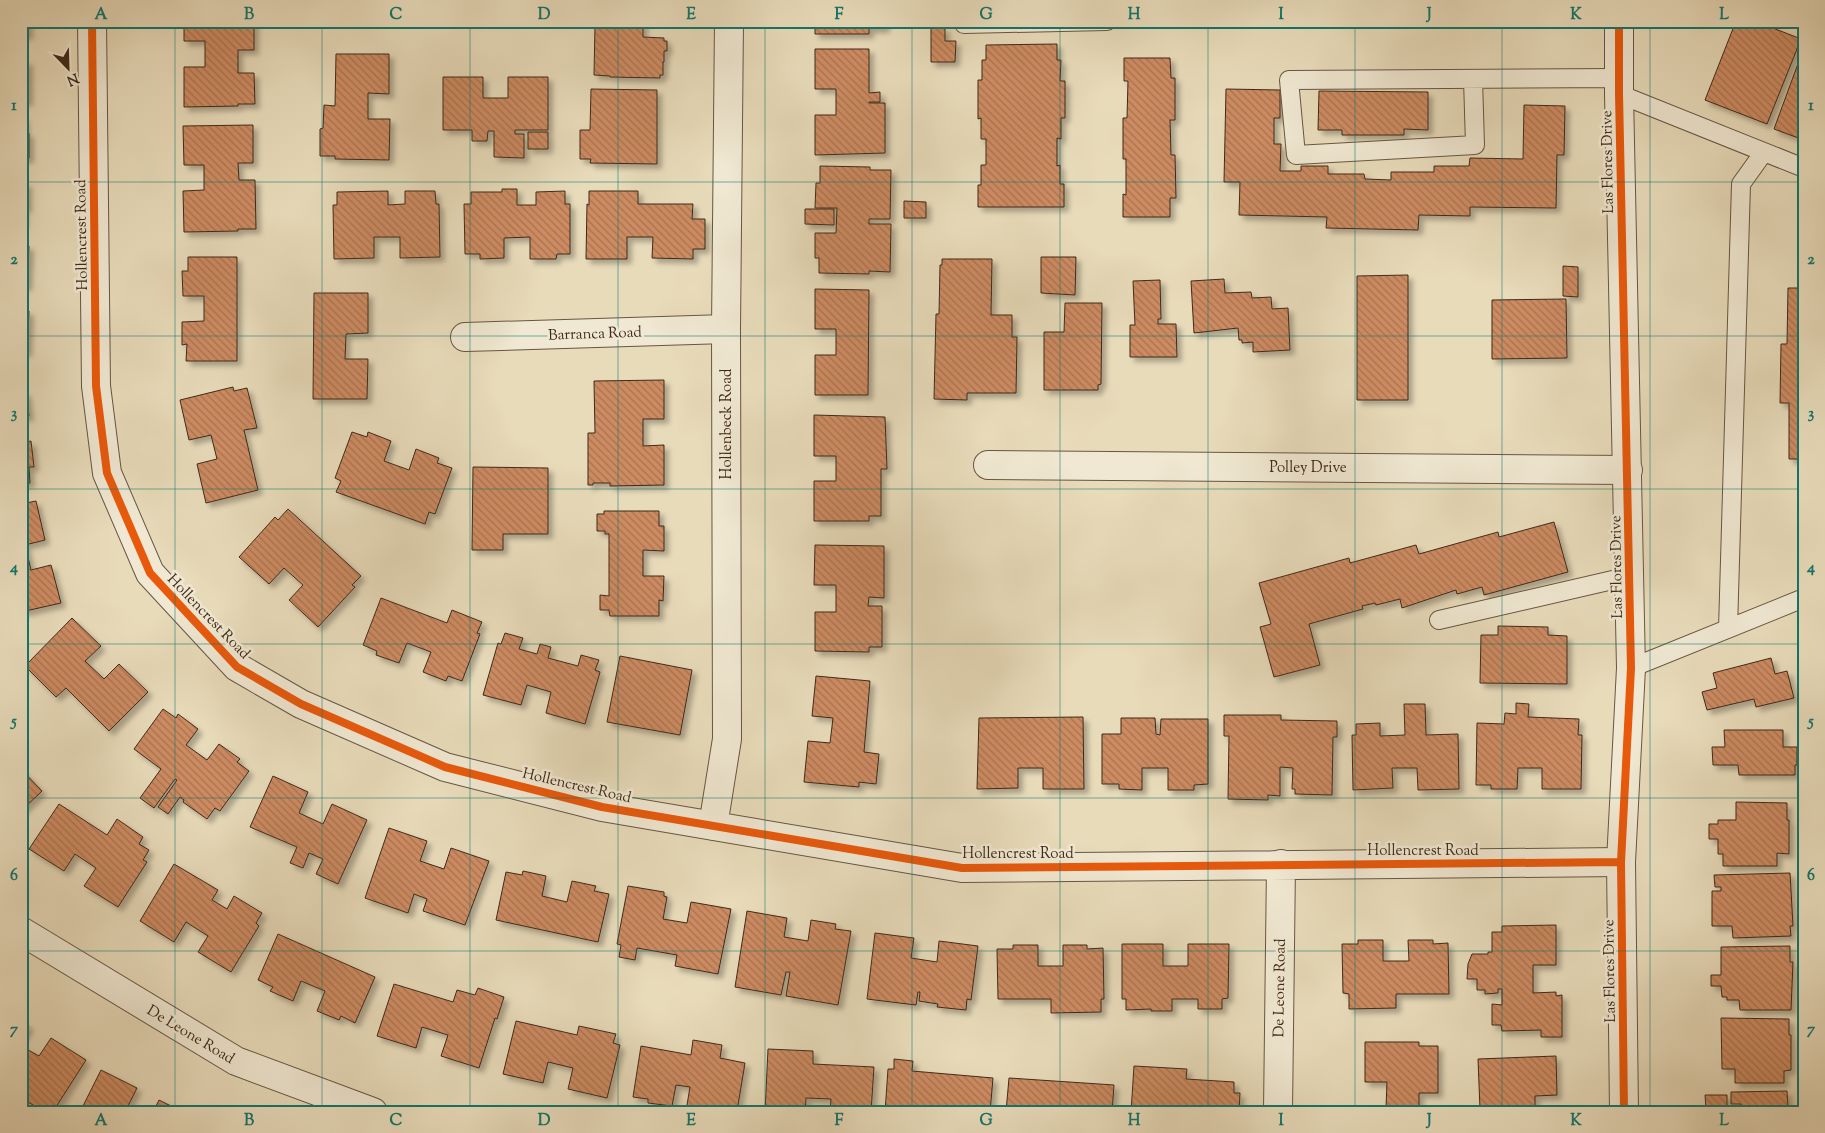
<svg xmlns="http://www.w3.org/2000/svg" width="1825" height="1133" font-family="'Sorts Mill Goudy',serif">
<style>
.building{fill:url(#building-back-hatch);stroke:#3e2a1a;filter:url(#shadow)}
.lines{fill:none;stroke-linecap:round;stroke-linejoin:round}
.service-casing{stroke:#685642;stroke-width:20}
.minor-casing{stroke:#685642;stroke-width:30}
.tertiary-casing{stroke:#685642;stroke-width:30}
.service{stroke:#f0e8d2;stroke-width:18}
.minor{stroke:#f0e8d2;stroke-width:28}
.tertiary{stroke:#f0e8d2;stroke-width:28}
.cycleway-casing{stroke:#f0e8d2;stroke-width:11}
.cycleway{stroke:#e8590c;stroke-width:8}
.grid{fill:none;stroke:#0f766e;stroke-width:1;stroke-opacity:0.55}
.labels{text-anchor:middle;stroke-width:5;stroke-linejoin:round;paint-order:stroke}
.street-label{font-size:15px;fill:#3e2a1a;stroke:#f0e8d2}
.neatline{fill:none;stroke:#0f766e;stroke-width:2}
.grid-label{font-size:16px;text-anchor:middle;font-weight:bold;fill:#0f766e}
</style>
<defs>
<pattern id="building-back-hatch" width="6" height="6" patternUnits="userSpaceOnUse" patternTransform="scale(1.25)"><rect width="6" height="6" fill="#cd8b62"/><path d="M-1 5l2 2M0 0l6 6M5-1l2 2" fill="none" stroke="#a87250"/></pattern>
<filter id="shadow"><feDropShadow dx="4.5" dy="4.5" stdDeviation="2.5" flood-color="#0004"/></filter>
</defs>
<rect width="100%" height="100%" fill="#e8dbba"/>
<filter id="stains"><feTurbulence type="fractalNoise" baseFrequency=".004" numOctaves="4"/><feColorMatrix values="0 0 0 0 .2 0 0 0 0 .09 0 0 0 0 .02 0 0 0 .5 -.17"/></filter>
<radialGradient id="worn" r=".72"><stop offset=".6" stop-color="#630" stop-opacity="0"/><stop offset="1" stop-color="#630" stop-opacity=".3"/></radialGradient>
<path class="building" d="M21 21H28V35H21Z
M184 21H254V50H238V73H254L255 104H238V106L184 107V67H205V41H184Z
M593 21H643V37L664 38V41H667V51H664V62H663V75H660V78L610 77V76L594 75 595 25H593Z
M815 21H885V28H869V34H815Z
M1736 21H1755L1801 39 1767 124 1705 100Z
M931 28H945V41H956L955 62H931Z
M1057 44V60H1061L1060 81H1065V118H1061V139L1057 138V166L1060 165V184H1064V207H978V185H981V165H986V139H981V118L978 119V80H982V60H986V45Z
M815 49H869V93L880 92V102H869V103H885V153L815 155V115H836V89H815Z
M1803 50 1804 51V140L1774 129Z
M336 54H389V94L368 93V119H390L389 160 335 159V156H320V129L323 128 324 105 335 106Z
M1124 58H1170L1171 78H1175V120H1170L1171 155H1175L1176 198H1170V217H1123V194L1126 195V159H1123V118H1127L1128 81H1124Z
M21 61H28V101H21Z
M443 77H483V98H508V77H548V130H515V134H524V158L494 157V131H488L487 141H472V130H443Z
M591 89 657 90V164L590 163 591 159H580V130H590Z
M1226 89 1280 90V118H1274V144H1281L1280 171H1301V166H1328V174H1364L1365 179 1391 180V172H1434V166H1469L1470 158 1523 159 1524 105 1565 106 1564 155H1557L1556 208 1470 207V216L1419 215 1418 230 1326 228 1327 217 1239 215 1240 182H1224Z
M1319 91 1428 92V130L1404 129V135H1342V130H1318Z
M21 117H24L25 133H29V158L21 159Z
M253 125V163H238L239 180H255L256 229H238V231L184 232 183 191 204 190V165H184L183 126Z
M528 132H548V149H528Z
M820 166 870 167V170H891L890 219H869V224H891L890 272 869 271V274L819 273V258H815V233H836L837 208H815L816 183H820Z
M21 183H27V208H23V223H21Z
M502 189H517V205H536V192L565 191V204H570V254H557L556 259H530V237L504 238V258L480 259V254H465L464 204H471V192H502Z
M388 191V205L405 204V191H435L436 204H439L440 257 400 258V237H374V258L334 259 333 205H337V192Z
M589 191H638V204H693L692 219H705V249H693V259L652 258 653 237H627V259H586L587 204 589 205Z
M904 201 926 202V218H904Z
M805 209H834V225L805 224Z
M21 246H29L27 286H21Z
M188 257H237V361H186L187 344 182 345V322L204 321V296H183L182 271H188Z
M1041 257H1076L1075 295 1041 293Z
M942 259H992L991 315H1012V337H1017L1016 393H967V400L934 399 936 314H939L940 265H942Z
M1563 266 1578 267V297L1563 296Z
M1408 275V400H1357V276Z
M1224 279 1225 293 1251 292 1252 298 1271 297 1272 309 1288 308 1290 350 1253 352V342L1242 343V340H1239L1238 328 1194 333 1191 281Z
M1160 280 1161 319H1158V324H1176L1177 357H1130V325H1135L1133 281Z
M1788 288H1804V459H1789V403H1780L1781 344H1787Z
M815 289 869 290 868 395H815V355H836V329H815Z
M314 293H368V333L346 334 345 359H368L367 399H313Z
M1566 299 1567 358 1492 359V300Z
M1065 303H1102L1101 384 1098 385V390H1044V332H1064Z
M21 311H29L27 352H21Z
M664 380V419H643V446L664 445V485L610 486V483H593V485H588V433H595L594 381Z
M233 387 234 391 247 388 257 428 244 430 258 490 206 503 197 464 217 459 211 435 189 440 180 400Z
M21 389 22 393 26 392 29 416 21 417Z
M814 415 885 417 887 469H881V516H869V521H814V481H836V456H814Z
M352 432 367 437 368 432 391 441 384 461 409 470 416 449 439 458 437 463 452 468 435 514 429 512 425 524 336 492 341 481 335 478Z
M31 441 34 467H29L30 483 21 484V443Z
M473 467 548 468V534H503V550H472Z
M36 501 45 540 25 545 31 570 51 565 61 603 21 612V504Z
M288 509 361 576 352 585 355 587 318 627 289 600 303 585 284 568 269 584 239 557 275 517 278 520Z
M604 511H659V526H664V551L643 550V576H664L663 601 659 600V616H610L609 610H600V595L609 596V534H605V531H597V514H604Z
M1554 522 1568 572 1484 595 1482 587 1457 594 1456 590 1402 608 1400 599 1376 605 1375 603 1362 606 1363 609 1309 624 1320 665 1274 677 1260 627 1271 624 1259 583 1349 558 1350 563 1416 545 1419 554 1498 532 1499 537Z
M815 545 884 546V598L869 597 868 606H882V647H869V652L815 651V612H836V585H814Z
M381 598 447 623 452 610 482 622 477 633 480 634 462 681 448 676 446 681 423 672 431 652 407 643 399 663 376 655 377 651 363 645Z
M72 618 101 646 85 661 104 679 119 664 148 692 109 731 66 688 56 697 25 666Z
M1498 626 1548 627V635L1567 636V684L1480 683 1481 635H1498Z
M505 633 523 638 519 649 537 654 540 644 551 647 548 658 578 666 581 655 599 660 595 670 600 672 585 724 546 713 551 692 527 685 521 705 483 695 498 643 501 644Z
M620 656 692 670 680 735 607 722Z
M1771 658 1775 674 1787 671 1794 698 1756 707 1754 699 1707 710 1702 692 1717 688 1713 673Z
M816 676 870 681 864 752 879 754 876 784 859 782V787L804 782 808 741 830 743 833 718 812 716Z
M1516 703 1529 704 1528 717 1579 719 1578 735H1582L1581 789H1542V768H1518L1517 789H1491V785H1476L1477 723 1504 724 1505 713 1516 714Z
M1404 704H1425L1426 735 1458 734 1459 789 1418 790 1417 768H1392L1393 788 1353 790 1352 735H1356V724L1380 723V736L1405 735Z
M163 709 176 718 178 714 198 729 186 745 207 760 219 744 240 759 237 762 249 771 220 811 215 808 207 819 183 802 184 800 180 797 168 814 158 807 177 780 175 779 154 808 140 798 161 769 134 749Z
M1224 715H1281V720L1337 721V737H1333L1332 795 1295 794V789H1292L1293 768 1280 767V796L1268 795V800L1228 799 1229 736H1224Z
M1083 717 1084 789H1043V768H1018V788L977 789 979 718Z
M1121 718H1155L1156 734 1160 735 1161 719H1208V784L1194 785V790H1168V768H1142V790L1119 789V784H1102V734H1121Z
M1724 730H1783V747H1797V765H1795V775H1739L1738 765H1713L1712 747H1725Z
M21 769 42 791 21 811Z
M273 776 308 792 299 813 323 824 332 804 367 820 338 884 316 874 323 859 309 853 303 868 290 863 297 847 250 827Z
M1736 802 1787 803V820H1789V854L1777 853V866H1723V854H1718V839H1709V824H1718V820H1736Z
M59 804 107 835 117 819 143 837 139 844 149 850 143 860 147 862 118 907 84 886 96 868 75 854 64 871 29 849Z
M389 828 427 841 420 861 444 869 451 848 489 861 465 925 423 911 427 899 414 894 408 913 365 898Z
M174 864 218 890 212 900 227 909 234 896 262 913 256 923 259 926 231 972 198 952 208 936 186 922 174 942 140 921Z
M523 871 546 876 542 896 567 902 572 881 596 886 594 891 609 894 598 942 496 920 506 872 522 875Z
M1790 873 1793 926H1790L1791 936 1733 938 1732 926H1712V891H1721V887H1715L1714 875Z
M628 886 664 892V896L667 897 663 919 687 923 691 902 731 909 718 974 675 966 677 955 637 948 635 960 619 957 621 945 617 944Z
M747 911 787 918 784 937 808 941 811 920 836 924 835 929 851 931 838 1005 786 996 790 972H786L781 995 735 987Z
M1556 925V965H1533V993L1556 992V996L1562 995V1037H1541V1030L1502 1031 1501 1025H1492V1004L1502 1005V989H1498V993L1485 994V990H1477V979H1467L1468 964 1472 954H1488V952H1492V932H1502V926Z
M875 933 914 938 911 958 937 962 939 941 978 946 971 1000 967 999 966 1010 937 1007 938 1004 919 1001 920 992H918L916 1005 867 999Z
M278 934 375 977 355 1023 341 1016 339 1020 317 1011 325 991 301 981 293 1001 270 991 273 987 258 980Z
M1358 940H1383V961H1409L1408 940H1433V944L1448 943 1449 994H1396V1008L1349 1009V994L1343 993 1342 944H1358Z
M1122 944H1163V966H1188V944H1229L1228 998 1222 999V1009H1198V999H1172V1011H1151V1009L1126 1010V999H1122Z
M1013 945H1038V966H1063V945H1087V949L1103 948 1104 999H1101V1012L1051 1013V999H998L997 949H1013Z
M1790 946V962H1793L1791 1010H1740L1739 1000H1727V997H1722L1721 986H1711V975H1721V947Z
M394 984 453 1002 457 990 475 995 478 988 504 997 497 1019 495 1018 479 1068 441 1056 448 1035 422 1027 416 1048 377 1036Z
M1721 1018 1789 1019V1035H1791V1070L1784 1071V1083H1735V1069H1722Z
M21 1021 29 1026 21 1040Z
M516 1021 577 1035 579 1026 616 1034 613 1043 620 1045 607 1098 568 1089 573 1068 548 1062 543 1083 503 1074Z
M51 1038 86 1060 56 1107 53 1105 49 1112H45L21 1098 24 1090 21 1089V1046L39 1056Z
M693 1040 722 1045 720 1058 745 1063 737 1111 723 1108V1112L700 1109 699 1112 686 1111 690 1087 676 1085 672 1106 648 1103V1099L633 1097 641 1046 691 1055Z
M1365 1042H1419V1046H1438V1093H1419V1108L1431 1107V1112H1366V1108H1386L1387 1082H1365Z
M768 1049 813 1051V1064L874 1067 871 1112H830L831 1099 806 1098 805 1112H765Z
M1556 1056 1557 1095 1535 1096V1112H1492V1108L1480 1109 1478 1059Z
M894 1059 913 1061 912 1071 993 1078 990 1112H951V1107L926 1106 925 1112H885L888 1069H894Z
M1134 1066 1187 1069 1186 1079 1234 1082V1093H1240L1239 1112H1131Z
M101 1070 137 1088 127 1108 135 1112H80Z
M1009 1078 1114 1085 1112 1112H1006Z
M1787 1091 1788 1108 1794 1109V1112H1711V1110L1706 1109 1705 1095H1727V1109H1741V1104H1731V1092Z
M159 1100 183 1112H153Z"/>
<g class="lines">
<defs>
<path id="service" d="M964 24 1107 21
M1473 79 1475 145 1296 155 1289 80C1399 80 1509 79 1619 78
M1619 94 1804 168
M1439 620 1630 576
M1728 629 1741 184 1764 152
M1631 668 1804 598"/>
<path id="minor" d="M92 21 96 386 107 473 150 573 237 667 301 704 445 767 602 807 962 868 1621 862
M465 337 726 329
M988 465 1628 470
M713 826 727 739 726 329 729 21
M21 931 236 1061 373 1112
M1278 1112 1281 864"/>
<path id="tertiary" d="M1619 21V94L1631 668 1621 862 1624 1112"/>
</defs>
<use href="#service" class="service-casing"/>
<use href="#minor" class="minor-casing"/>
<use href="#tertiary" class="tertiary-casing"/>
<use href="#service" class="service"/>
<use href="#minor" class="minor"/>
<use href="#tertiary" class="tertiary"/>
<defs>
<path id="cycleway" d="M92 21 96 386 107 473 150 573 237 667 301 704 445 767 602 807 962 868 1621 862
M1619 21V94L1631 668 1621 862 1624 1112"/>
</defs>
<use href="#cycleway" class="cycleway-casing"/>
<use href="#cycleway" class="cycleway"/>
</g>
<path class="grid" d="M175 21V1112M322 21V1112M470 21V1112M618 21V1112M765 21V1112M912 21V1112M1060 21V1112M1208 21V1112M1355 21V1112M1502 21V1112M1650 21V1112M21 182H1804M21 336H1804M21 489H1804M21 644H1804M21 798H1804M21 951H1804"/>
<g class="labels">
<g class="street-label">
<text transform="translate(1607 162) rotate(-91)" y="5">Las Flores Drive</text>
<text transform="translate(81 235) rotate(-91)" y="5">Hollencrest Road</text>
<text transform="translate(595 333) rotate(-2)" y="5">Barranca Road</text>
<text transform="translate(726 424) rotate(-90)" y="5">Hollenbeck Road</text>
<text x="1308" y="472">Polley Drive</text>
<text transform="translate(1616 567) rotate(-91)" y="5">Las Flores Drive</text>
<text transform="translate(209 616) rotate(46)" y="5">Hollencrest Road</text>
<text transform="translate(577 785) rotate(13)" y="5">Hollencrest Road</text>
<text x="1423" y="855">Hollencrest Road</text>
<text x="1018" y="858">Hollencrest Road</text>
<text transform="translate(1609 971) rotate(-91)" y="5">Las Flores Drive</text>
<text transform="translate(1279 988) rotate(-89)" y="5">De Leone Road</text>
<text transform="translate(191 1034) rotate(31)" y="5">De Leone Road</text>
</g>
</g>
<rect width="1825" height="1133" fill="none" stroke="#e8dbba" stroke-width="55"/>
<g transform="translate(68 68) rotate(157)" stroke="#f0e8d2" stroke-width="4" paint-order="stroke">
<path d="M0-4L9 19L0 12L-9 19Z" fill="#3e2a1a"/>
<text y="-8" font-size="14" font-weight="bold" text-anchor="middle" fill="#3e2a1a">N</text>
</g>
<rect x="28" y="28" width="1770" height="1078" class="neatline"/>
<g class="grid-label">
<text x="101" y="19">A</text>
<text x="249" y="19">B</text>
<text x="396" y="19">C</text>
<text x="544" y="19">D</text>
<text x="691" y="19">E</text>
<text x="839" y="19">F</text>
<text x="986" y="19">G</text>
<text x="1134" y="19">H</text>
<text x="1281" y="19">I</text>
<text x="1429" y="19">J</text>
<text x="1576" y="19">K</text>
<text x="1724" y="19">L</text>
<text x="14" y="110">1</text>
<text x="1811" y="110">1</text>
<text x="14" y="264">2</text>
<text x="1811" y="264">2</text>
<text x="14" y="418">3</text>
<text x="1811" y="418">3</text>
<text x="14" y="572">4</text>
<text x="1811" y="572">4</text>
<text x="14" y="726">5</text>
<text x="1811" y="726">5</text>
<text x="14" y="880">6</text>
<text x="1811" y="880">6</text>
<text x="14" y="1034">7</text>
<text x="1811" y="1034">7</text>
<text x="101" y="1125">A</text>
<text x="249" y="1125">B</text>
<text x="396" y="1125">C</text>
<text x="544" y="1125">D</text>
<text x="691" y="1125">E</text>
<text x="839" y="1125">F</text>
<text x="986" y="1125">G</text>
<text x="1134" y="1125">H</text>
<text x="1281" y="1125">I</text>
<text x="1429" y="1125">J</text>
<text x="1576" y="1125">K</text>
<text x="1724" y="1125">L</text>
</g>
<rect width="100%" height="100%" filter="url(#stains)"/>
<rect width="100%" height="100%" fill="url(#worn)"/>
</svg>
